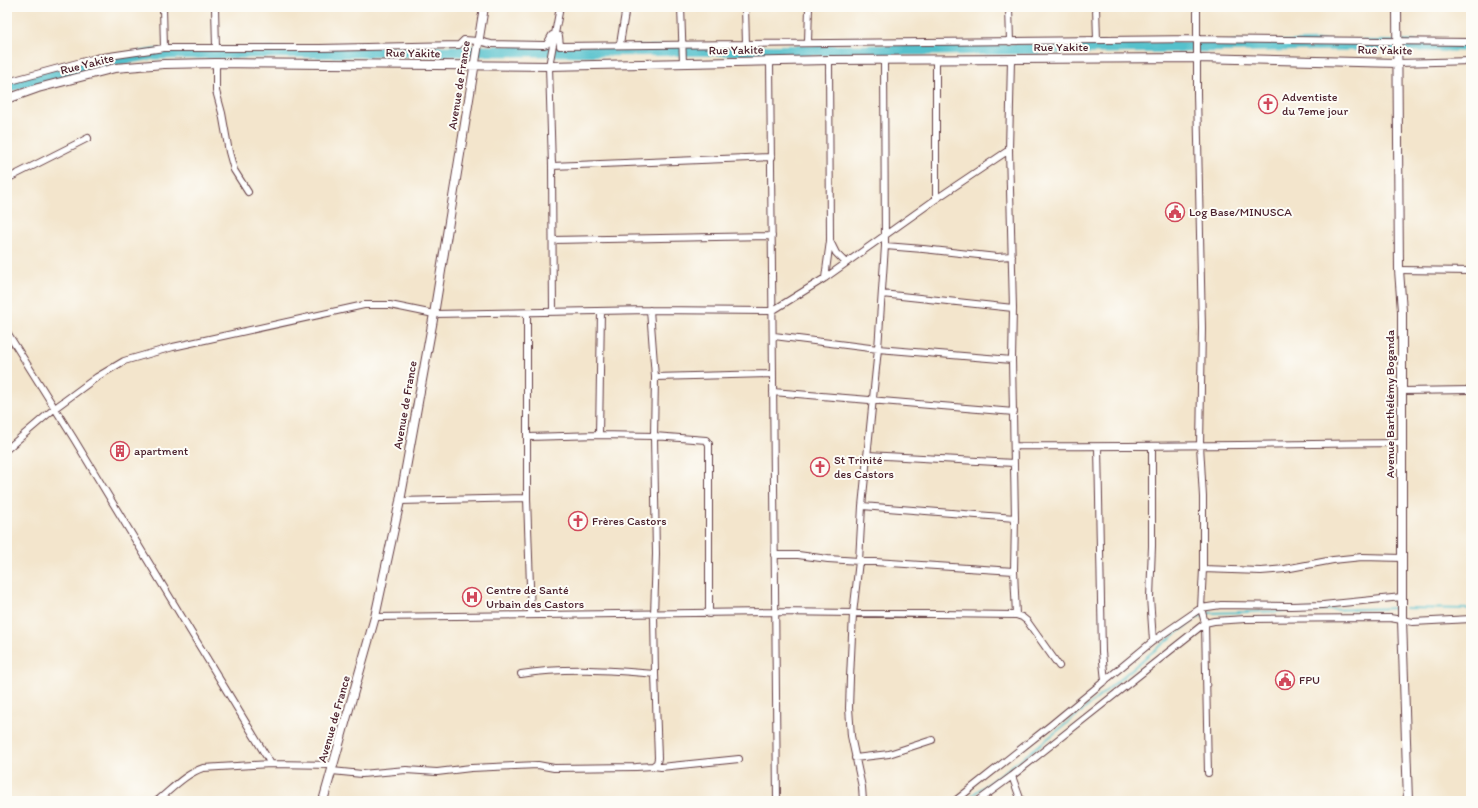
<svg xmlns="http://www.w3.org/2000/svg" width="1478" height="808" font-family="Itim,sans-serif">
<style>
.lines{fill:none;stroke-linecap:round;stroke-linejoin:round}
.stream{stroke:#54c1cc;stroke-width:2}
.river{stroke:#54c1cc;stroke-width:11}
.minor-casing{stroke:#633d43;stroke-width:8}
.major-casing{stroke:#633d43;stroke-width:10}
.minor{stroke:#fff;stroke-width:6}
.major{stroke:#fff;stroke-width:8}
.labels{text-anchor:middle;stroke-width:4;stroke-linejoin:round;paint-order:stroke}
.street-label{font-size:12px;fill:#4a1f2b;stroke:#fdfcf7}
.poi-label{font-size:12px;fill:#4a1f2b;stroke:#fdfcf7;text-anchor:start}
</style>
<rect width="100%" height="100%" fill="#fdfcf7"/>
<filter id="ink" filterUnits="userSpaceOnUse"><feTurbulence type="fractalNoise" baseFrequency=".025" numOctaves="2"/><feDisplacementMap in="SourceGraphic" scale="8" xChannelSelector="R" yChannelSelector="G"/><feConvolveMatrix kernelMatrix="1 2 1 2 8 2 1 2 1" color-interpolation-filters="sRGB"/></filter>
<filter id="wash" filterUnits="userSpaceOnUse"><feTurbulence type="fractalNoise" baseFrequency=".012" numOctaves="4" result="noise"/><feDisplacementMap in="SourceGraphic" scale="16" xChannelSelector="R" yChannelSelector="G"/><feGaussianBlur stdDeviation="0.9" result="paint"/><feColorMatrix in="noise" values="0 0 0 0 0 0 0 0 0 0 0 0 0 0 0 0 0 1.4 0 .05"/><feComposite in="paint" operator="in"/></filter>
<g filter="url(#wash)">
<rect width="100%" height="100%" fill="#f3e5cc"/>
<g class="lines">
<path class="stream" d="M1405 608 1471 609
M964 801 1028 754 1081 712 1146 657 1198 617 1209 613 1400 608"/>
<path class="river" d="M7 87 91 64 154 54 453 51 936 50 1342 45 1411 46H1471"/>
</g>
</g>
<g filter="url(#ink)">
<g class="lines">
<defs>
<path id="minor" d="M163 7 164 48
M215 7 216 48
M681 7 683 63
M745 7 746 44
M1009 7 1010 42
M1096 7 1097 40
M1197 7V93L1202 328 1200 445 1203 497V569L1201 608 1205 623 1208 773
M808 42 809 7
M620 44 626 7
M1011 59 1009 150 1013 308 1012 360 1015 518 1014 571 1016 615
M936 60V199
M770 61 777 801
M216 63V91L222 113 229 152 234 170 248 192
M1398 63 1471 61
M7 82 96 58 164 48H320L459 45 464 40 478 41 491 44 544 45 547 44 552 35 559 36 560 46 1197 39 1471 42
M552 166 772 157
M7 179 88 138
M553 240 772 236
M830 241 836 253 846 263
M885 246 923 249 997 257 1012 256
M1399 270 1471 271
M825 278 830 241 829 60
M882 294 1013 308
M553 312 552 166 549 66 560 7
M527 313V498L531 615
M7 332 74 439 271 764
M774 336 878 349 1012 360
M655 377 772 374
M1402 391 1471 390
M773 392 1014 412
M599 435 601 311
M528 437 599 435 654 436 706 440 709 444V614
M1014 446C1143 447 1273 444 1402 443
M1152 446V546L1150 597 1153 641
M1098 447 1102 652 1105 681
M7 449 55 408 97 377 124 361 173 347 364 305H390L434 314 650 310 772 311 825 278 936 199 1009 150
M867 455 1014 463
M400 501 527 498
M862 506 1015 518
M774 555H798L828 559 1014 571
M1203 569 1261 571 1285 569 1333 560 1362 557 1403 558
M375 617 775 612 1016 615 1022 617 1027 621 1059 666
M521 674C566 667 610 670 655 674
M855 758 889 754 932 740
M653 766 661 767 739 759
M332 771 362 774 406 770 437 772 471 768 538 765 554 768 636 767 653 766 657 763 658 758 655 674 654 615 656 554 654 436 655 377 650 310
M1012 776 1021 801
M157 801C171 790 185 774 203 768L271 764 333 765
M863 801 862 787 851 736 849 708 850 678 853 614 859 561 862 506 878 349 885 246 884 60
M955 801 1051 725 1153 641 1201 608 1221 605 1291 606 1323 605 1402 597
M978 801 1012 776 1205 623 1214 621 1246 619 1390 618 1413 622 1471 619"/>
<path id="major" d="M1397 7 1399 270 1402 311V620L1408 801
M7 99 38 88 115 68 164 64 216 63 549 66 829 60 1198 58 1398 63
M323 801 375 617 400 501 434 314 484 7"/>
</defs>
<use href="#minor" class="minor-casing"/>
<use href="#major" class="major-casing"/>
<use href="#minor" class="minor"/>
<use href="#major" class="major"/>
</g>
</g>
<defs>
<symbol id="church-ring" viewBox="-11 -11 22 22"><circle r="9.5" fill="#fdfcf7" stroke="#d1495b" stroke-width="1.5"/><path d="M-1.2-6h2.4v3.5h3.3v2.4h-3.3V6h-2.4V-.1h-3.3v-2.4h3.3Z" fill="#d1495b"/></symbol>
<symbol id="civic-ring" viewBox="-11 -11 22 22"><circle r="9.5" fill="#fdfcf7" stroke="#d1495b" stroke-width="1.5"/><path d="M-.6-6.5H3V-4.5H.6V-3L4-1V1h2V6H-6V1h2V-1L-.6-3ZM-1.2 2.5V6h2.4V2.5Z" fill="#d1495b"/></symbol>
<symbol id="building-ring" viewBox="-11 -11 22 22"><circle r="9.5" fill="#fdfcf7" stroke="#d1495b" stroke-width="1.5"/><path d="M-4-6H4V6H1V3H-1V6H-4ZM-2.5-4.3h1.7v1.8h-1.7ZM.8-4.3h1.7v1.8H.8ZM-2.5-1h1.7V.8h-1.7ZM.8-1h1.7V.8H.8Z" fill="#d1495b"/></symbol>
<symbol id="hospital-ring" viewBox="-11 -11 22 22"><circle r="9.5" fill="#fdfcf7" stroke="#d1495b" stroke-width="1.5"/><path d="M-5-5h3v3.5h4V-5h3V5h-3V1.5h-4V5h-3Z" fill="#d1495b"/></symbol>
</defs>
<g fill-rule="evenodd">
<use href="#church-ring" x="1257" y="93" width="22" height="22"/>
<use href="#civic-ring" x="1164" y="201" width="22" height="22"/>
<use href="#building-ring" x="109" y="440" width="22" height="22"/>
<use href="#church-ring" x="809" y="456" width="22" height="22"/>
<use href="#church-ring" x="567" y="510" width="22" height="22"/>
<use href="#hospital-ring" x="461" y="586" width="22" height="22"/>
<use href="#civic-ring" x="1274" y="669" width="22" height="22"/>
</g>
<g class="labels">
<g class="street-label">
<text x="1061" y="51">Rue Yakite</text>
<text transform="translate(736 50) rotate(-1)" y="4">Rue Yakite</text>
<text transform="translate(1385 50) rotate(1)" y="4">Rue Yakite</text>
<text transform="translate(413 53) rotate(1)" y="4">Rue Yakite</text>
<text transform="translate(87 64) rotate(-14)" y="4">Rue Yakite</text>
<text transform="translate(459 85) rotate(-81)" y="4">Avenue de France</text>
<text transform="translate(1390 404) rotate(-90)" y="4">Avenue Barthélémy Boganda</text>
<text transform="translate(405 405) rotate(-80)" y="4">Avenue de France</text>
<text transform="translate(334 719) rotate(-74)" y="4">Avenue de France</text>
</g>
<g class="poi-label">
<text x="1282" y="101">Adventiste<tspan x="1282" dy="14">du 7eme jour</tspan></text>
<text x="1189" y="216">Log Base/MINUSCA</text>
<text x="134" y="455">apartment</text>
<text x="834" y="464">St Trinité<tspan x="834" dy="14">des Castors</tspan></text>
<text x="592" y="525">Frères Castors</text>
<text x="486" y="594">Centre de Santé<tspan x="486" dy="14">Urbain des Castors</tspan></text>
<text x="1299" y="684">FPU</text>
</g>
</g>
<rect width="1478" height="808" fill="none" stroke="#fdfcf7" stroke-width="24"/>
</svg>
